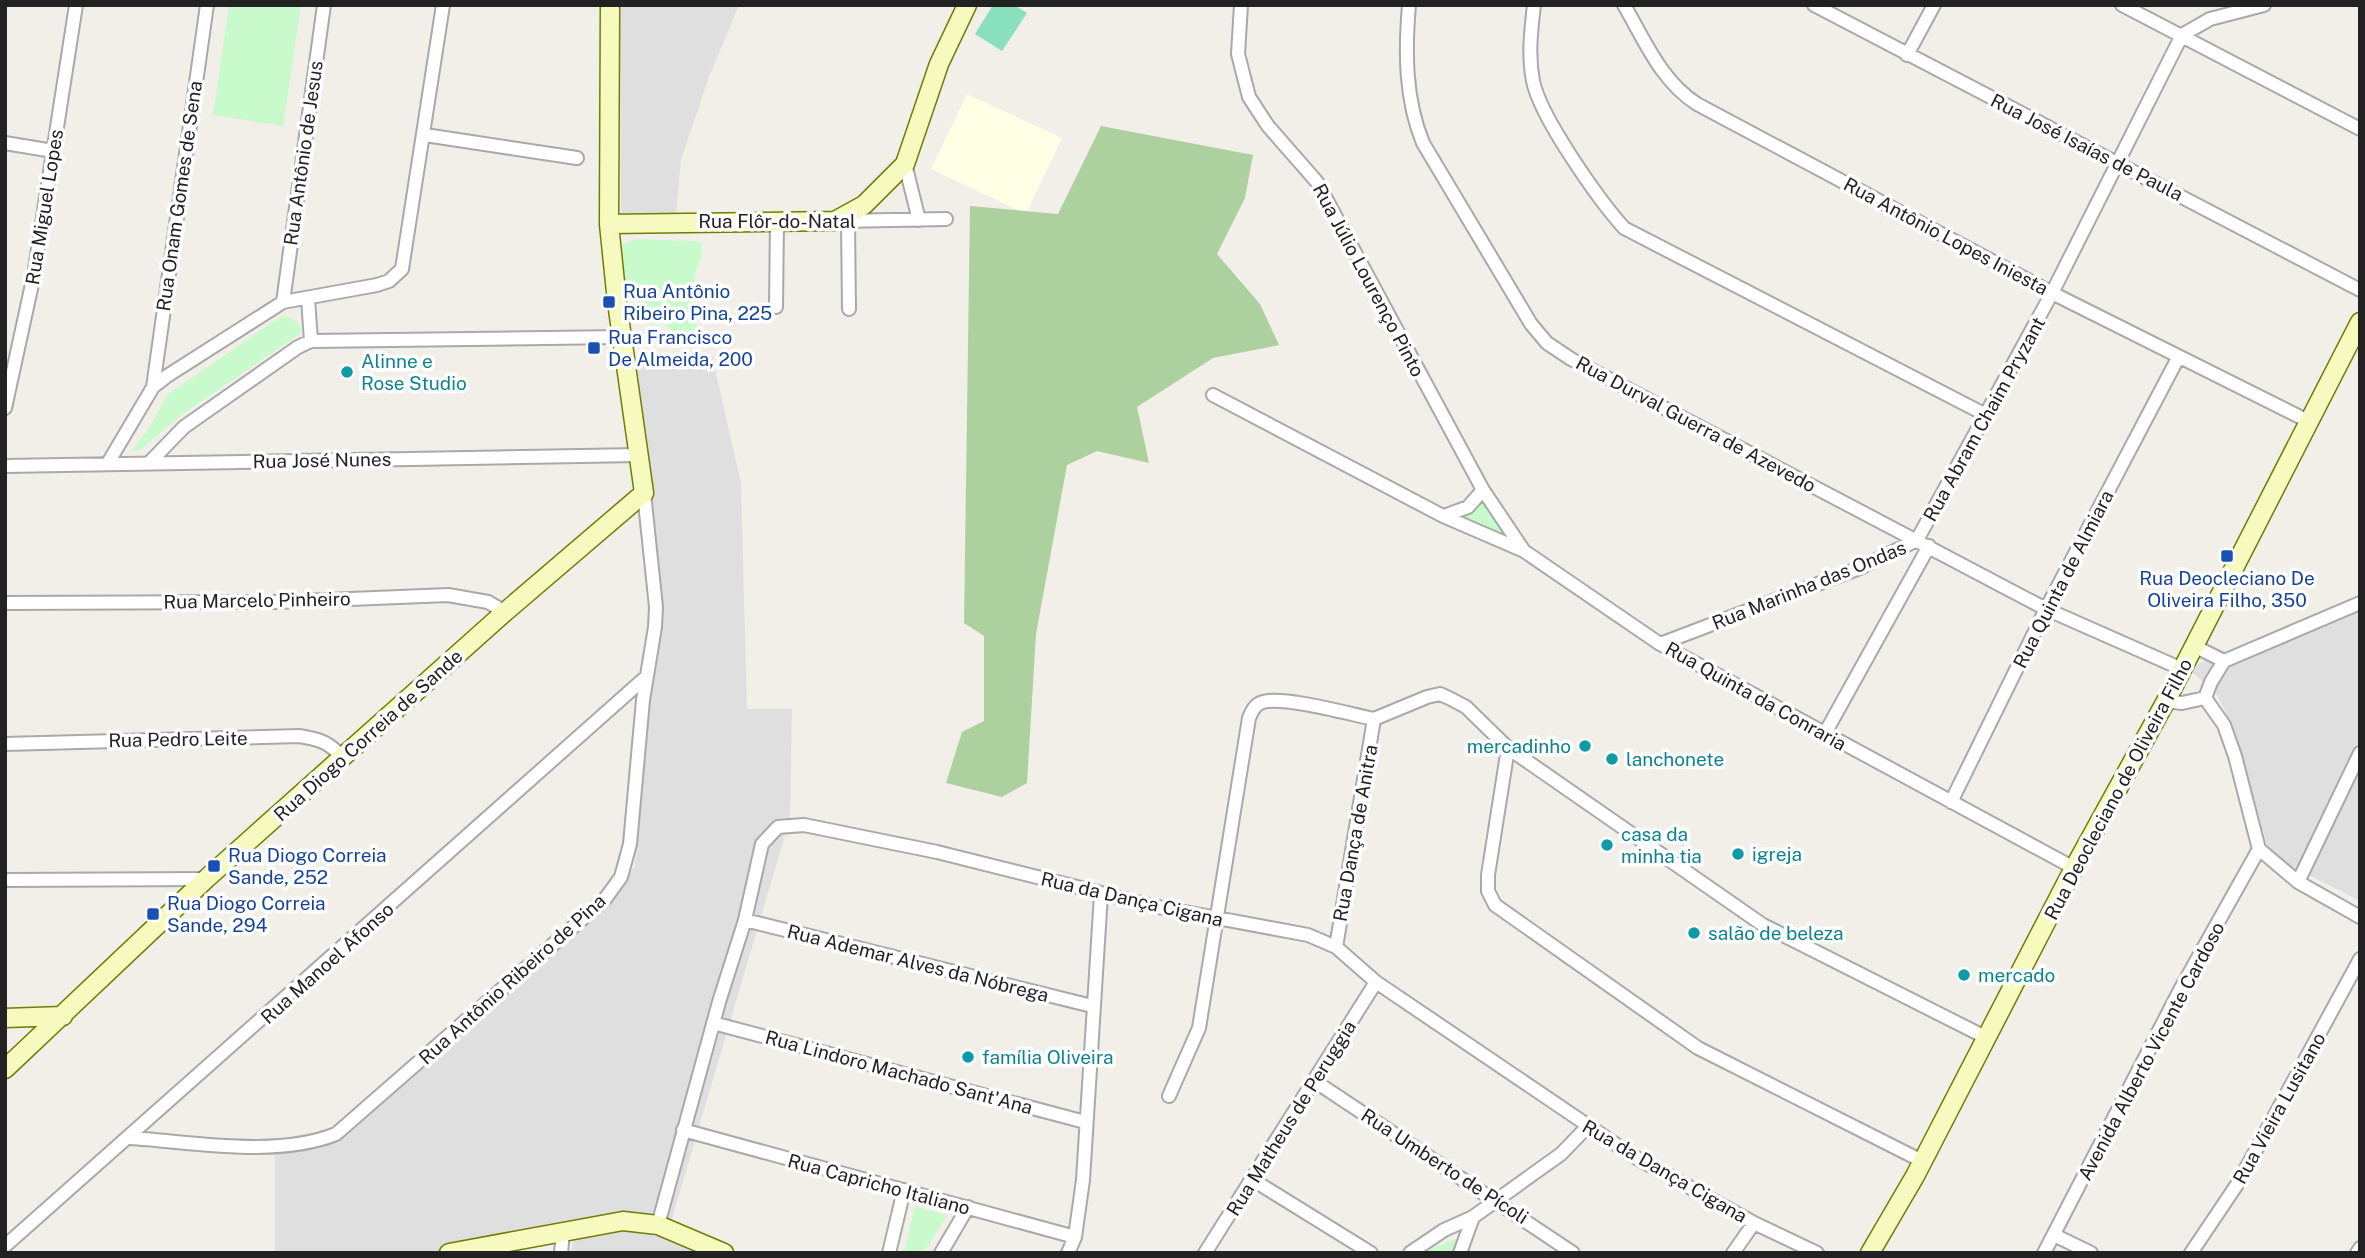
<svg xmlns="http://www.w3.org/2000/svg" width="2365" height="1258" font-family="'Public Sans',sans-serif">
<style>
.residential{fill:#e0dfdf}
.education{fill:#ffffe5}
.forest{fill:#add19e}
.park{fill:#c8facc}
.pitch{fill:#88e0be}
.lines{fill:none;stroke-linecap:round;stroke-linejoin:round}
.street-casing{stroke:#a9a9a9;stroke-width:16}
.secondary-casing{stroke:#707d05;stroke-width:21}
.street{stroke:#fff;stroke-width:12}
.secondary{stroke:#f7fabf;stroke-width:18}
.transit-dot{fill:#1a4fb4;stroke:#fff;stroke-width:2.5}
.culture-dot{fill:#0f9aa8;stroke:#fff;stroke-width:2.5}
.labels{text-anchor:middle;stroke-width:7;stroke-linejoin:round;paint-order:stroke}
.street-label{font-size:19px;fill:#222;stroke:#fff}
.transit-label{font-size:19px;fill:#164399;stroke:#fff;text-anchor:start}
.culture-label{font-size:19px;fill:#0d838f;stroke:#fff;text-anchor:start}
</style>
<rect width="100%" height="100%" fill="#f2efe9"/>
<path class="residential" d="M620 5H739L709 77 681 160 676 215 621 216Z
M712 356 741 483 747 709H792L790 818 671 1222 713 1238 711 1253H571L575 1230 454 1253H275V1144L339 1138 373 1112 635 867 640 685 658 599 637 364Z
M2360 607V901L2270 855 2234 729 2217 695 2191 671 2200 663Z"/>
<path class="education" d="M967 94 1062 138 1026 214 931 169Z"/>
<path class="forest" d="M1101 126 1253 155 1245 198 1217 254 1260 304 1279 345 1213 358 1137 407 1149 463 1097 451 1067 465 1036 634 1027 783 1002 797 946 783 962 732 984 721V636L964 623 970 206 1058 214Z"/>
<path class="park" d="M229 5H301L283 126 213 115Z
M635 239 697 241 702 244C702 260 697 263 695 277 692 293 694 311 697 328L692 337 675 333 625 291 616 265 624 244Z
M280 317C290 315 298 321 302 330L300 334 184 413 139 451 132 450 149 428 167 395Z
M1482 497 1511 539 1453 517Z
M915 1206 947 1216 923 1253H904Z
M1462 1236 1452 1253H1421Z"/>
<path class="pitch" d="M993 5H1014L1027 13 1002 51 975 34Z"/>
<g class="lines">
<defs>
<path id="street" d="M1241 5 1238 54 1249 97 1268 126 1317 182 1483 490 1524 551
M1409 5C1405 52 1405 99 1423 143L1531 324 1547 343 1571 359 2046 609 2182 669
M1534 5C1531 31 1528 55 1533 81 1540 117 1599 200 1624 228L1988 416
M1624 5C1645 41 1661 81 1697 104L2052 293 2308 421
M1814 5 2360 290
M2122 5 2360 129
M1907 55 1934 5
M425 135 577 158
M5 143 53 151
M905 164 919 220
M839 221 946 219
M848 221 849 309
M308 299 311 341
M283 302 324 5
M776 307 777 221
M153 387 207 5
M1213 395 1443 516 1524 551 1660 644 2074 868
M5 408 34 275 76 5
M108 463 153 387 167 376 283 302 377 285 389 281 402 269 443 5
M149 463 184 427 298 347 311 341 622 337
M5 466 639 455
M1444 516 1468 507 1483 490
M5 603 277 602 448 595 488 602 505 612
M1660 644 1860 568 1917 540 2052 293 2182 35 2210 19 2264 5
M2194 646 2224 661
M2205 698 2224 725 2235 756 2259 849 2298 882 2360 917
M2205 698 2211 682 2224 661 2360 603
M2166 701 2182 703 2205 698
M1374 719 1427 697 1440 694 1451 699 1466 707 1508 748 1763 925 1987 1038
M1824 735 1929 546
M5 744 299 736C319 739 329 742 343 758
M1508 748 1488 875V891L1495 905 1698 1048 1922 1161
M1951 802 2046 609 2178 358
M5 880 206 879
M2298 882 2360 753
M745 920 1092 1006
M1336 947 1374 719
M713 1023 1085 1122
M1316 1082 1573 1253
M1169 1096 1199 1028 1249 718C1252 711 1255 704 1263 702 1285 696 1349 714 1374 719
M683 1130 1075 1237
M130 1138C194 1142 276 1158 336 1134L605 899 621 877 630 844 643 700 655 627 656 607 644 493
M1253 1180 1371 1253
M658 1225 719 1002 745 920 762 844 778 827 804 825 937 852 1153 906 1308 935 1336 947 1376 982 1633 1156 1754 1223 1817 1253
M2054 1235 2091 1253
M5 1246 646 677
M561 1253 563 1232
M889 1253 904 1190
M941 1253 968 1207
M1068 1253 1075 1237 1083 1180 1101 894
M1205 1253 1376 982
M1410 1253 1444 1230 1473 1217 1561 1154 1588 1126
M1460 1253 1473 1217
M1733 1253 1754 1223
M2044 1253 2180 990 2259 849
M2191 1253 2238 1183 2360 959
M2357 1253 2360 1248"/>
<path id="secondary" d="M609 224 835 221 864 205 905 164 939 64 967 5
M5 1018 63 1016
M5 1069 206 879 505 612 644 493 617 302 609 224 610 5
M449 1253 623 1221 658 1225 724 1253
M1870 1253 1915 1176 2074 868 2166 701 2360 322"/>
</defs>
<use href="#street" class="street-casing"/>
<use href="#secondary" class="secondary-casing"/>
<use href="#street" class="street"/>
<use href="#secondary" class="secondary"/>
</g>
<g class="transit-dot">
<rect x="602" y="295" width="14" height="14" rx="3.5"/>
<rect x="587" y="341" width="14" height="14" rx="3.5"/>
<rect x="2220" y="549" width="14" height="14" rx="3.5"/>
<rect x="207" y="859" width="14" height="14" rx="3.5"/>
<rect x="146" y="907" width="14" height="14" rx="3.5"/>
</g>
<g class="culture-dot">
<circle cx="347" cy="372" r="7"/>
<circle cx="1585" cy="746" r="7"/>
<circle cx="1612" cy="759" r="7"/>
<circle cx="1607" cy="845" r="7"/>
<circle cx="1738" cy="854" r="7"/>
<circle cx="1694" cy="933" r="7"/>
<circle cx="1964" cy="975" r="7"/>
<circle cx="968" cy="1057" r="7"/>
</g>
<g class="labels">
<g class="street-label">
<text transform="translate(2087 147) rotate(27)" y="7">Rua José Isaías de Paula</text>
<text transform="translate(303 153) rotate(-82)" y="7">Rua Antônio de Jesus</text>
<text transform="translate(179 196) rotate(-82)" y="7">Rua Onam Gomes de Sena</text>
<text transform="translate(44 207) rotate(-81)" y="7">Rua Miguel Lopes</text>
<text x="777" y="228">Rua Flôr-do-Natal</text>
<text transform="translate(1946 236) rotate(28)" y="7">Rua Antônio Lopes Iniesta</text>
<text transform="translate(1369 280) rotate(62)" y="7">Rua Júlio Lourenço Pinto</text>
<text transform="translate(1984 419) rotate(-61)" y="7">Rua Abram Chaim Pryzant</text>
<text transform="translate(1696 424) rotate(28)" y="7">Rua Durval Guerra de Azevedo</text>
<text transform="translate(322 460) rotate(-1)" y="7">Rua José Nunes</text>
<text transform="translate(2063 579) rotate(-63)" y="7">Rua Quinta de Almiara</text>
<text transform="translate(1809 585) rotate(-22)" y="7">Rua Marinha das Ondas</text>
<text transform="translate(257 600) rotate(-1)" y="7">Rua Marcelo Pinheiro</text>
<text transform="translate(1756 696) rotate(29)" y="7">Rua Quinta da Conraria</text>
<text transform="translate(368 735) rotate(-42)" y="7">Rua Diogo Correia de Sande</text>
<text transform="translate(178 739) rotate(-1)" y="7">Rua Pedro Leite</text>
<text transform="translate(2118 789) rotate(-62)" y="7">Rua Deocleciano de Oliveira Filho</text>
<text transform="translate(1355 833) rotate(-80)" y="7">Rua Dança de Anitra</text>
<text transform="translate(1132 899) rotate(13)" y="7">Rua da Dança Cigana</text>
<text transform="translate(327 963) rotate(-42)" y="7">Rua Manoel Afonso</text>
<text transform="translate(918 963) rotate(14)" y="7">Rua Ademar Alves da Nóbrega</text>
<text transform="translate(512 979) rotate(-42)" y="7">Rua Antônio Ribeiro de Pina</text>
<text transform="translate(2151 1051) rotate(-62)" y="7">Avenida Alberto Vicente Cardoso</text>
<text transform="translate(899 1072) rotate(15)" y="7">Rua Lindoro Machado Sant'Ana</text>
<text transform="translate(2279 1108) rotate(-61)" y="7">Rua Vieira Lusitano</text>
<text transform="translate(1291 1118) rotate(-58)" y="7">Rua Matheus de Peruggia</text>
<text transform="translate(1445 1166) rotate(33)" y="7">Rua Umberto de Pícoli</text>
<text transform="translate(1665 1171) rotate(30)" y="7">Rua da Dança Cigana</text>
<text transform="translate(879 1184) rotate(15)" y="7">Rua Capricho Italiano</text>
</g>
<g class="transit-label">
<text x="623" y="298">Rua Antônio<tspan x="623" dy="22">Ribeiro Pina, 225</tspan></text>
<text x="608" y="344">Rua Francisco<tspan x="608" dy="22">De Almeida, 200</tspan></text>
<text x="2227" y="585" text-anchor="middle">Rua Deocleciano De<tspan x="2227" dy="22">Oliveira Filho, 350</tspan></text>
<text x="228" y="862">Rua Diogo Correia<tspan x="228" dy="22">Sande, 252</tspan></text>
<text x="167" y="910">Rua Diogo Correia<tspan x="167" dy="22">Sande, 294</tspan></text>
</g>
<g class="culture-label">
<text x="361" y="368">Alinne e<tspan x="361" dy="22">Rose Studio</tspan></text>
<text x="1571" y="753" text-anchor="end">mercadinho</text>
<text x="1626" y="766">lanchonete</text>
<text x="1621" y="841">casa da<tspan x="1621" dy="22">minha tia</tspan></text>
<text x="1752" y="861">igreja</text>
<text x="1708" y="940">salão de beleza</text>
<text x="1978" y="982">mercado</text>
<text x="982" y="1064">família Oliveira</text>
</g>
</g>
<rect width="2365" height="1258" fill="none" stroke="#222222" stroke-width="14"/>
</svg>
